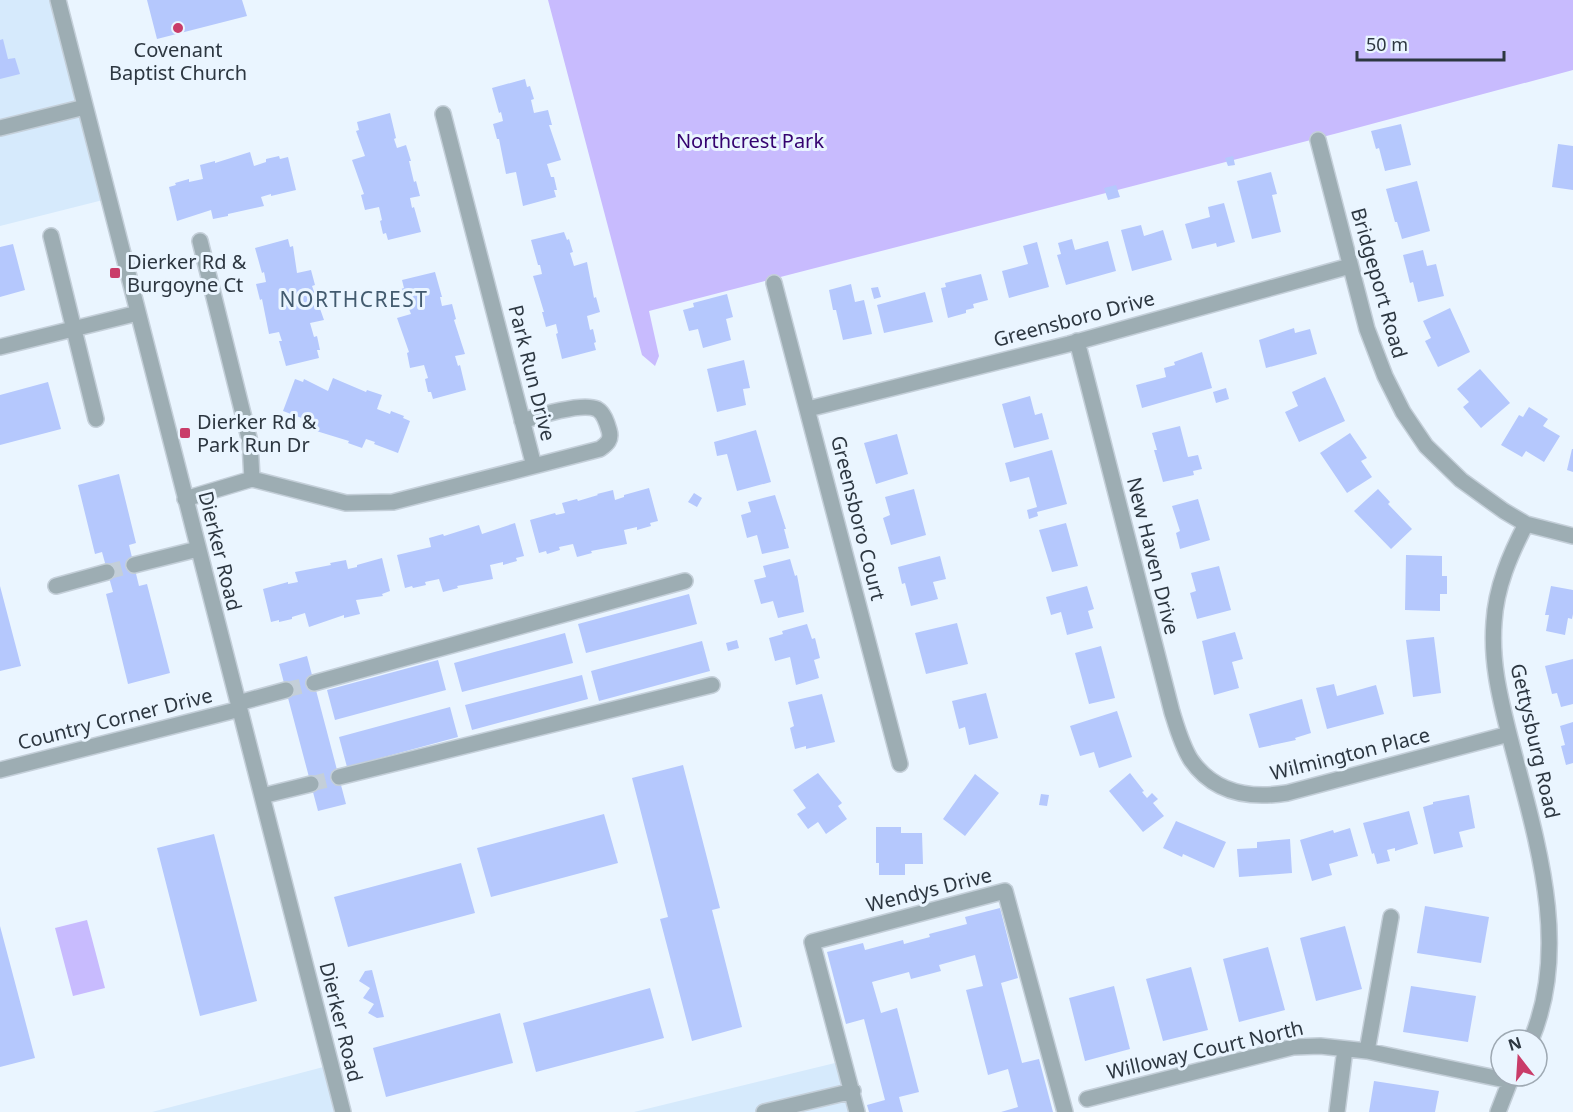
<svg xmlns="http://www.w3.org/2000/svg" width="1573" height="1112" font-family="'Noto Sans',sans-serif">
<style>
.built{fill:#d6eafc}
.green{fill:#c8bbfe}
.building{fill:#b5c8fd}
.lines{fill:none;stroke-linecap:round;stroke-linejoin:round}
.minor-tunnel{stroke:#c4cfd9;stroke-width:15;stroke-dasharray:15 8;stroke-linecap:butt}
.minor-casing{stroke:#c4cfd9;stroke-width:18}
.minor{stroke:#9dadb3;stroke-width:15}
.poi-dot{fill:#c93c69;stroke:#eaf5ff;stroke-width:2}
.labels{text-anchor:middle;stroke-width:6;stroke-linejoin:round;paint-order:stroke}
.poi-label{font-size:20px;fill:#2d3741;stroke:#eaf5ff;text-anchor:start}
.park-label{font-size:20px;fill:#340270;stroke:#eaf5ff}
.street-label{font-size:20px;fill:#2d3741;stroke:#eaf5ff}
.neighbourhood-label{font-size:21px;letter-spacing:1.5px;fill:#435b6f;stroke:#eaf5ff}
</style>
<rect width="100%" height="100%" fill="#eaf5ff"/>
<path class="built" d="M0 0H54L107 199 0 226Z
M835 1063 850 1112H634Z
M331 1065 343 1112H152Z"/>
<path class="green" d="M548 0H1573V70L1338 133 649 311 659 356 655 366 642 355Z
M87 920 105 988 73 996 55 928Z"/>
<path class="building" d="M147 0H242L247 16 157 39Z
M3 39 8 59 15 58 20 74 0 79V40Z
M525 79 527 87 530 86 534 99 531 100 534 113 548 110 552 125H549L561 160 547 164 551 177H554L557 190H554L556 197 523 206 516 172 506 174 499 139H497L493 124 503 121 501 112 499 113 492 88Z
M390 113 396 138 394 139 397 148 406 145 411 161H409L414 182 416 181 420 196 410 198 412 208 414 207 421 232 388 240 386 233 383 234 380 221 382 220 379 207 365 210 361 195 364 194 352 160 365 156 356 131 359 130 357 122Z
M1401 124 1411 165 1385 171 1379 148 1376 149 1371 131Z
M1558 144 1573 146V190L1552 187Z
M250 152 254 166 266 162V159L279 156 280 159 288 157 296 190 271 196V194L261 197 264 206 228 214V216L213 219 211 210 177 221 169 187 176 185 175 183 189 179V182L203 179 200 165 215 161V163Z
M1233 156 1235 165 1228 166 1225 158Z
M1271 172 1277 194 1272 195 1281 232 1252 239 1237 181Z
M1417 181 1430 231 1402 239 1397 222H1395L1386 189Z
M1116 185 1120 197 1108 200 1104 188Z
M1224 203 1235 242 1217 247 1216 243 1192 249 1185 224 1210 217 1208 207Z
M1141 225 1144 236 1163 230 1172 260 1132 271 1121 230Z
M564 232 567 240 569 239 573 252 570 253 574 266 587 262 594 298 596 297 600 312 587 316 590 330 593 329 596 342 594 343 596 350 562 359 556 334 558 333 556 324 546 327 542 312H544L533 276 542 274 540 265H538L531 240Z
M288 239 290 247 293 246 297 273 311 270 315 285 312 286 324 320 310 323 314 337 317 336 320 350H317L319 358 286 366 279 341H282L279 332 269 334 262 299 260 300 256 284 266 282 264 272 262 273 255 248Z
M1072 239 1075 250 1108 241 1116 271 1066 285 1057 255 1061 254 1058 243Z
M1037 242 1049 287 1009 298 1002 271 1028 264 1023 246Z
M13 244 25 290 0 297V247Z
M1423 250 1427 266 1436 264 1444 296 1418 302 1413 282 1410 283 1403 255Z
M435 272 442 297H440L442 306 452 304 456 319 454 320 465 354 455 356 458 366 460 365 466 390 433 399 431 392H428L425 379 428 378 424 365 410 368 407 353 409 352 397 318 411 314 401 289 404 288 402 280Z
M981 274 988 300 973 304 974 308 966 310V313L948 318 941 288 946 287 945 283Z
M851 284 855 302 864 300 872 334 843 340 836 310H833L829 290Z
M878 287 881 297 874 299 871 288Z
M925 292 933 322 884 333 877 305Z
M727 294 733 317 726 319 731 340 703 348 698 329 689 331 683 310 694 307 693 303Z
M1450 308 1470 352 1438 367 1425 341 1431 338 1423 321Z
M1294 328 1295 333 1310 329 1317 354 1266 368 1259 340Z
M1202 352 1212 388 1142 408 1136 385 1166 377 1164 368 1175 365 1174 362Z
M744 360 750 388 743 389 746 405 717 412 707 369Z
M1480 369 1510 403 1481 428 1463 407 1469 402 1457 389Z
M1325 377 1345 421 1299 442 1285 412 1298 406 1292 392Z
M333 378 366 392 367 390 382 395 377 409 390 414 391 411 404 416 403 418 410 421 398 453 374 444 375 442 366 439 362 448 348 443 349 441 313 430 317 421 308 418 307 420 283 411 295 379 303 382 304 379 328 391Z
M48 382 61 429 0 445V395Z
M1226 388 1229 399 1216 403 1213 392Z
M1030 396 1035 415 1042 413 1049 439 1014 448 1002 404Z
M1529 407 1548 419 1543 426 1560 436 1544 462 1526 451 1522 457 1501 445 1519 415 1523 417Z
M1180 426 1188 457 1198 455 1202 469 1193 471 1194 475 1163 482 1154 450H1157L1152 433Z
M756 430 771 482 737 491 727 454 717 456 714 442Z
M1350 433 1367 458 1361 461 1372 477 1347 493 1320 453Z
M897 434 908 474 876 484 864 443Z
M1572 449H1573V472L1567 470Z
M1052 450 1067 504 1037 512 1038 516 1029 519 1027 510 1037 507 1029 477 1010 482 1005 463Z
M119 474 136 543 129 545 139 586 147 584 170 673 128 684 106 594 113 592 102 552 95 554 78 485Z
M649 488 658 521 650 523 651 526 637 530V527L624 530 627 544 591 551 592 553 577 557 573 544 559 547 560 550 547 554 546 551 539 553 530 520 555 513 556 515 565 513 562 503 577 499 578 501 598 495 597 494 613 490 615 500 624 497V495Z
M914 489 926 535 891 545 883 518 890 515 885 497Z
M1378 489 1390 502 1388 504 1412 529 1391 549 1354 511Z
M694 493 702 498 697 507 688 502Z
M775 495 786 529H784L789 548 762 554 757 535 747 538 741 515 751 512 748 502Z
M1198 499 1210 540 1180 549 1176 533 1180 531 1172 506Z
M515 523 524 556 516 558 517 561 503 565V562L490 565 493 579 457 586 458 588 443 592 439 579 425 582 426 585 413 588 412 586 405 588 397 555 431 547 429 538 443 534 444 536 479 525 482 534Z
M1066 523 1078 566 1052 572 1039 530Z
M1406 555 1442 556V576H1447V594H1440V611L1405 610Z
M940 556 946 579 933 582 938 599 911 606 905 583 902 584 898 567Z
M382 558 390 591 382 594 383 596 356 600 360 614 344 618V615L309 627 305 613 292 617V619L279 622V620L271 622 263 589 288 582V584L298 582 295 572 331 565 330 563 346 560 348 569 357 567V565Z
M790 559 795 576 797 575 804 612 778 618 773 601 761 604 754 580 766 577 763 566Z
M1219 566 1231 610 1197 619 1190 593 1196 591 1191 573Z
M0 586 21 666 0 671Z
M1087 586 1094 609 1088 611 1093 628 1067 635 1061 612 1051 615 1046 597Z
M1551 586 1573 590V614L1572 619 1568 618 1565 635 1546 631 1549 615H1545Z
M689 594 697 624 586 653 578 624Z
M957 623 968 664 926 674 915 633Z
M807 624 812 639 815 638 820 658 814 660 819 678 796 685 790 657 775 661 769 638 783 634 782 631Z
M1235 632 1243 659 1232 662 1239 688 1214 695 1202 641Z
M565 633 573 663 462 692 454 663Z
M1434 637 1441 693 1413 697 1406 640Z
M737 640 739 648 728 651 726 643Z
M702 641 710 671 599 701 591 671Z
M1101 646 1115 698 1089 704 1075 653Z
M307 656 346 804 318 811 279 664Z
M1573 659V704L1561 707 1557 693 1552 694 1545 666Z
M438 660 446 690 335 720 327 690Z
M582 675 588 699 472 730 465 705Z
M1334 684 1337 696 1376 685 1384 714 1327 729 1316 688Z
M986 693 998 738 969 745 965 727 959 729 952 701Z
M822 694 835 742 806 749V746L795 749 790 728 794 726 788 702Z
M1302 699 1311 733 1295 738 1296 740 1259 748 1249 714Z
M450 707 458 737 347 767 339 737Z
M1117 711 1132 757 1099 768 1094 752 1080 756 1070 726Z
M1573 722V763L1566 765 1561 746 1565 745 1560 726Z
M683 765 720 908 712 910 742 1027 692 1041 660 919 668 917 632 778Z
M818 773 842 803 838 806 847 819 826 834 818 822 808 829 797 814 806 808 793 790Z
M1130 773 1144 791 1142 792 1147 798 1152 793 1158 799 1153 803 1164 816 1143 832 1109 791Z
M975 774 999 793 965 836 943 819Z
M1041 794 1049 795 1047 806 1039 805Z
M1469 795 1475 828 1459 832 1463 847 1434 854 1423 807 1433 804V802Z
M1409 811 1418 844 1395 851V848L1387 850 1390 861 1377 864 1374 853 1372 854 1363 823Z
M604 814 618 863 491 897 477 848Z
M1176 821 1226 842 1214 868 1183 854 1182 857 1163 848Z
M876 827H901V833H922L923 864H905V875H879V863H876Z
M1350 828 1358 856 1329 864 1332 875 1312 881 1300 840 1333 830 1334 833Z
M214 834 257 1001 200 1016 157 848Z
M1290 839 1292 873 1239 877 1237 849 1257 848V842Z
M461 863 475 913 348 947 334 897Z
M1425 906 1489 917 1481 963 1417 953Z
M1000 908 1018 978 1001 983 1022 1063 1039 1059 1053 1112H1001L1018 1107 1008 1069 988 1075 966 990 983 986 975 955 939 965 941 971 911 979 909 972 872 982 881 1013 897 1008 919 1092 899 1097 903 1112H869L867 1105 885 1100 864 1019 846 1024 827 952 863 943 865 950 903 940 904 944 930 937 929 934 967 924 965 917Z
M0 926 35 1058 0 1067Z
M1345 926 1362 989 1316 1001 1300 938Z
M1268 947 1285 1010 1239 1022 1223 959Z
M1191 967 1208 1030 1163 1041 1146 979Z
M372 970 384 1017 377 1018 368 1013 374 1004 363 998 370 988 359 981 365 971Z
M1114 986 1130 1049 1085 1061 1069 998Z
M1411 986 1476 996 1468 1042 1403 1032Z
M650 988 664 1038 536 1072 523 1023Z
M500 1013 513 1063 386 1097 373 1048Z
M1374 1081 1439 1091 1435 1112H1369Z"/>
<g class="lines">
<path class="minor-tunnel" d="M107 572 134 565
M286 690 314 683
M311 784 339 777"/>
<defs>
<path id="minor" d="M58 0 343 1112
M0 128 85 107
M1318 140 1367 329 1385 376 1403 412 1426 446 1461 480 1504 511 1526 524 1573 536
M51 236 96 419
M200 241 250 442 252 479
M774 283 900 764
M1077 341 1172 712C1177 728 1182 746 1191 760 1214 793 1250 799 1287 793L1509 734
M0 347 138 313
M808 409 1069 344 1350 266
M522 421C538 416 582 402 597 409 604 413 607 423 609 430 612 440 607 444 600 449L534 466
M185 499 252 479 346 503 393 502 534 466 443 114
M1526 524C1510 555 1496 587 1494 622 1491 660 1499 694 1508 730 1533 830 1573 941 1531 1040
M134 565 198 549
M56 586 107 572
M314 683 685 581
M238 703 286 690
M0 770 240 709
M339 777 712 685
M262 796 311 784
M1367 1051 1391 917
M1087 1099 1293 1047 1320 1046 1367 1051 1510 1081
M764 1112 853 1091
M857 1112 812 942 1005 891 1065 1112
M1337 1112 1345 1049
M1498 1112 1512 1076"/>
</defs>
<use href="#minor" class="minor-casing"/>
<use href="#minor" class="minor"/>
</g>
<g class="poi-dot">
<circle cx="178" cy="28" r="6"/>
<rect x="109" y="267" width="12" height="12" rx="3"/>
<rect x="179" y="427" width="12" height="12" rx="3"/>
</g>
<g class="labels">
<g class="poi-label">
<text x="178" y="57" text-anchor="middle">Covenant<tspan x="178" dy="23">Baptist Church</tspan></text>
<text x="127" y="269">Dierker Rd &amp;<tspan x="127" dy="23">Burgoyne Ct</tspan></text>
<text x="197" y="429">Dierker Rd &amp;<tspan x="197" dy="23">Park Run Dr</tspan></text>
</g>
<g class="park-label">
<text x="750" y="148">Northcrest Park</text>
</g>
<g class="street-label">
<text transform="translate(1379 283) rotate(74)" y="7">Bridgeport Road</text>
<text transform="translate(1074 319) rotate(-15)" y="7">Greensboro Drive</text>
<text transform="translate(532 373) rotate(76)" y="7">Park Run Drive</text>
<text transform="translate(858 518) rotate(76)" y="7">Greensboro Court</text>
<text transform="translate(220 551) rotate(76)" y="7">Dierker Road</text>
<text transform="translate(1153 556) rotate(76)" y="7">New Haven Drive</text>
<text transform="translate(115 719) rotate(-14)" y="7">Country Corner Drive</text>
<text transform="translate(1535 741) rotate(77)" y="7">Gettysburg Road</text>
<text transform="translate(1350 754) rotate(-14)" y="7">Wilmington Place</text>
<text transform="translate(929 890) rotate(-14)" y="7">Wendys Drive</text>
<text transform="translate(341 1022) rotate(76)" y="7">Dierker Road</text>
<text transform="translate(1205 1050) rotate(-13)" y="7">Willoway Court North</text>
</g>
<g class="neighbourhood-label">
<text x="354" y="307">NORTHCREST</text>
</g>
</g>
<g transform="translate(1519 1058) rotate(343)"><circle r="28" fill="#eaf5ff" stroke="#9ea9b3" stroke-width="1.5"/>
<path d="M0-4.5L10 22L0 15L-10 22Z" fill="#c93c69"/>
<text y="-9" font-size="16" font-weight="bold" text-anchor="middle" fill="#2d3741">N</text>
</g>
<path d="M1357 51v9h147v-9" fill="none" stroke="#2d3741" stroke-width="3"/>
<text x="1366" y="51" font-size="18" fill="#2d3741" stroke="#eaf5ff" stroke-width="4.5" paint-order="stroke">50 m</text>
</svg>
